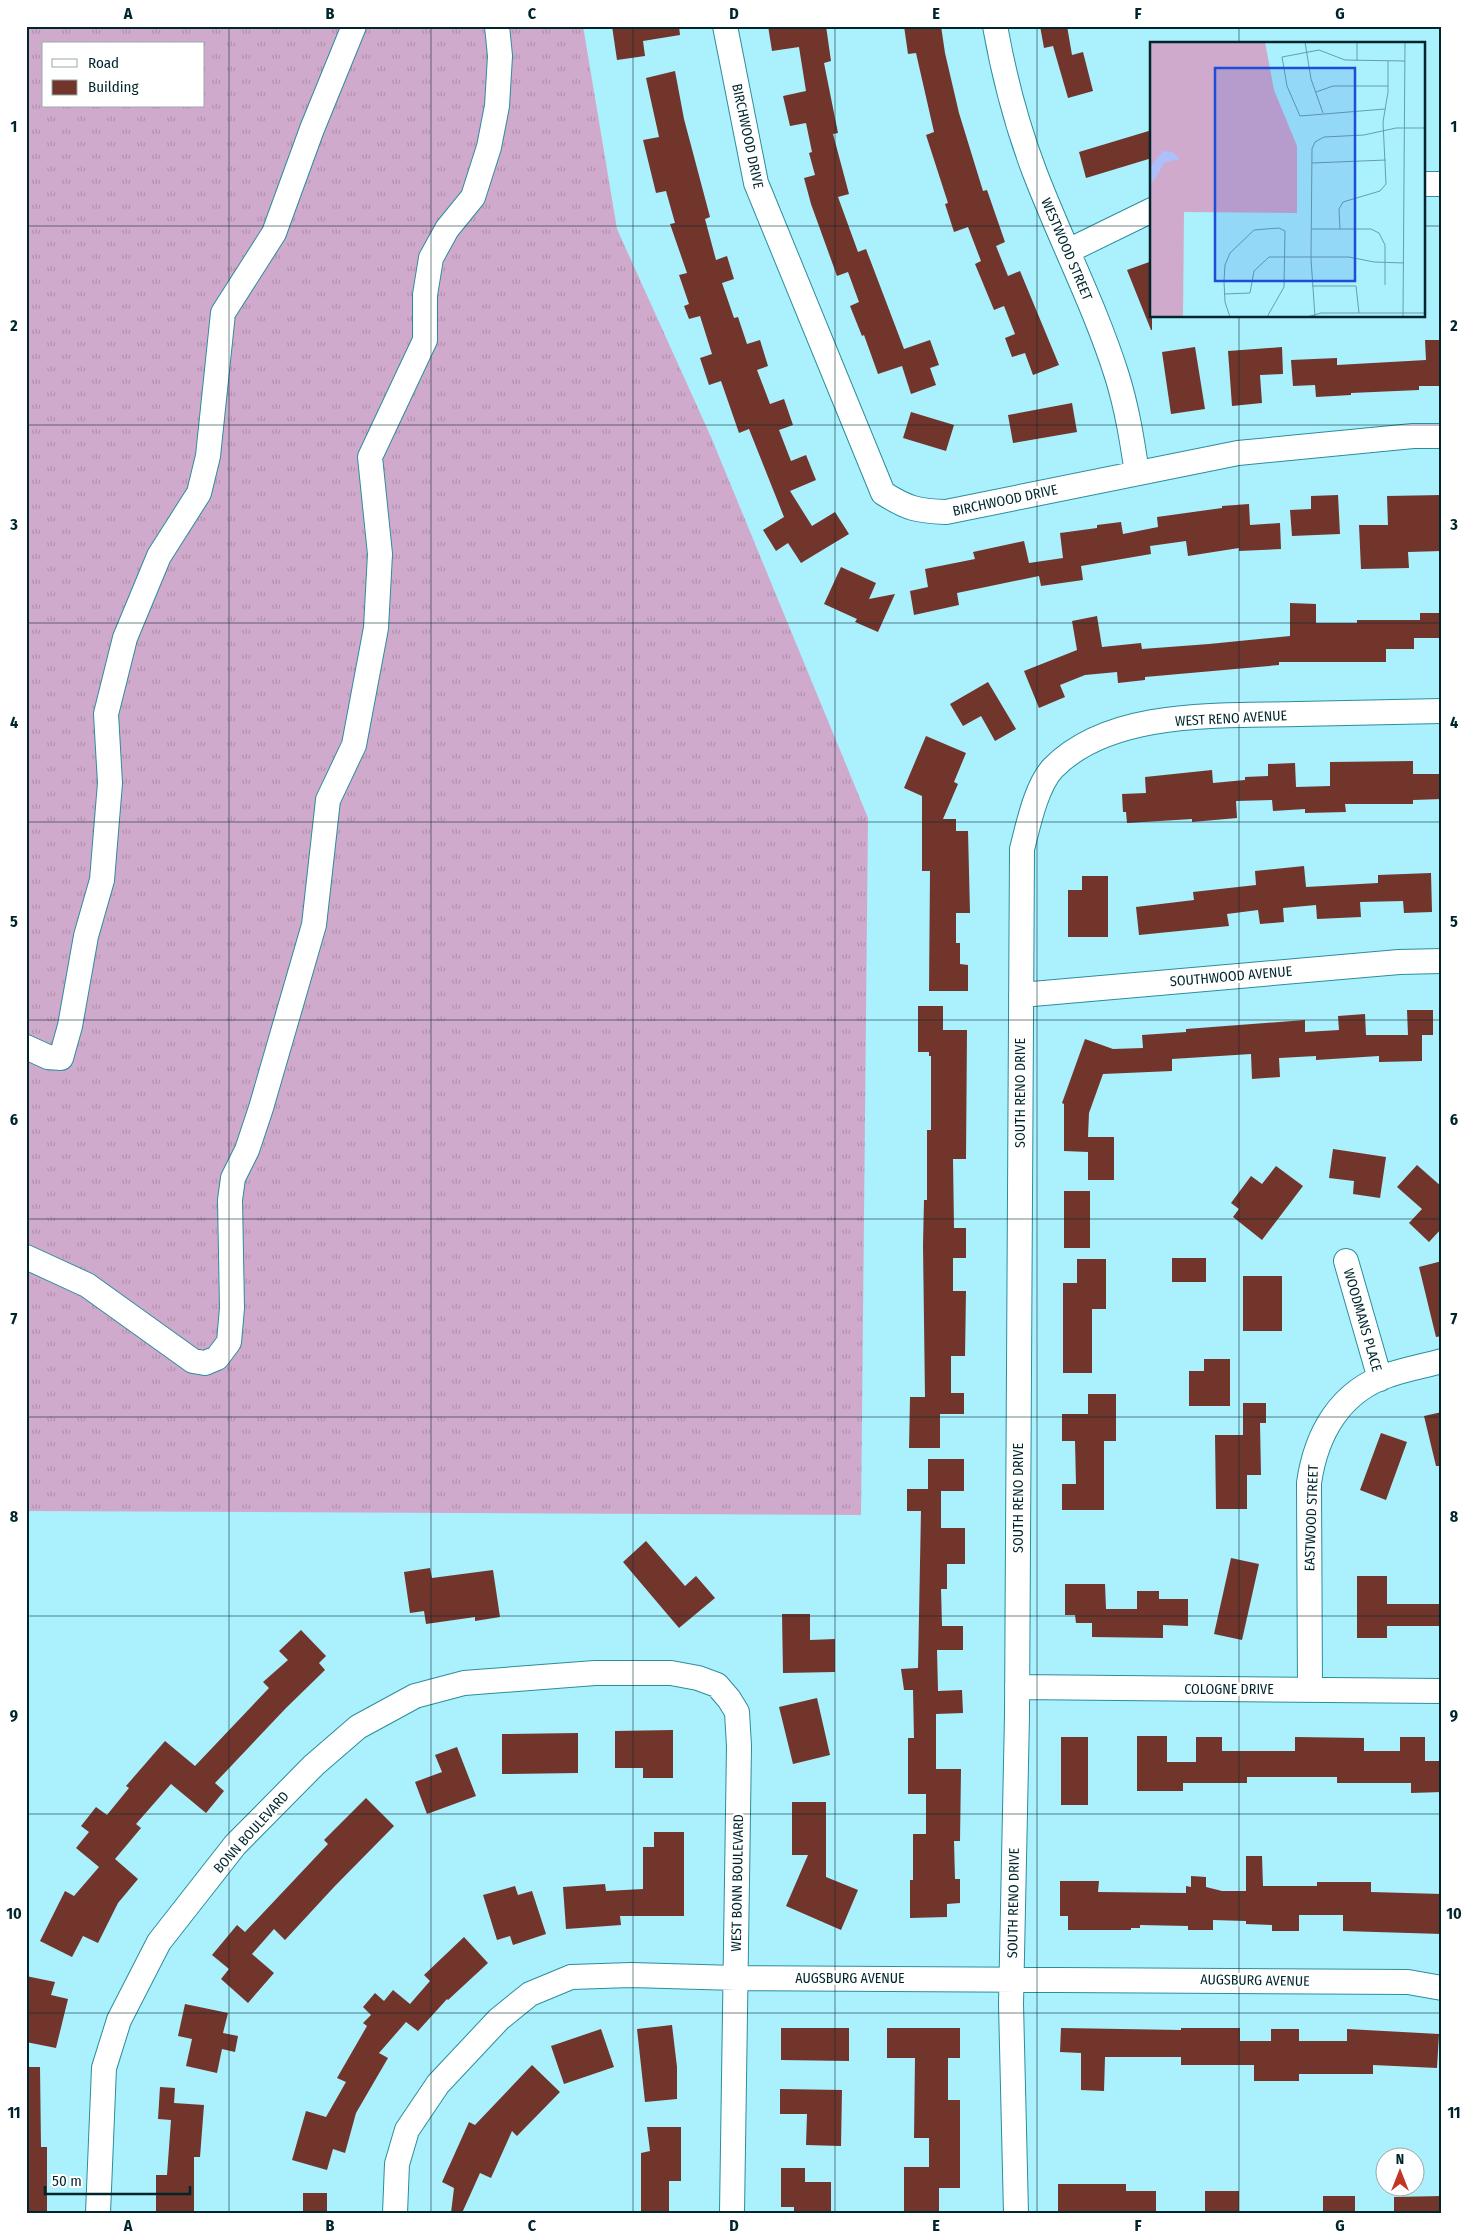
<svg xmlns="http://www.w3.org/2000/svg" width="1468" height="2239" font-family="'Fira Sans Condensed',sans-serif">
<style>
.grass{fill:url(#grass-tufts);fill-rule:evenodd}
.building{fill:#71352c}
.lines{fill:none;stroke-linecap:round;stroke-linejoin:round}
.minor-casing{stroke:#2d8d9c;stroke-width:26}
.minor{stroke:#fff;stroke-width:24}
.grid{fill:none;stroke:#00262c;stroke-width:1;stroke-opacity:0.55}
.labels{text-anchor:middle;stroke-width:5;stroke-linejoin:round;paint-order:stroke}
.street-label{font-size:14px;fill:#00262c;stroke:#fff}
.inset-road{fill:none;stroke:#669fa9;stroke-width:1}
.view{fill:#1d4ed8;fill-opacity:0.15;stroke:#1d4ed8;stroke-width:2.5}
.inset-edge{fill:none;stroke:#00262c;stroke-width:2.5}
.neatline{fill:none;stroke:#00262c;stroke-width:2}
.grid-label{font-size:16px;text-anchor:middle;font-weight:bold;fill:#00262c}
</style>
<defs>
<pattern id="grass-tufts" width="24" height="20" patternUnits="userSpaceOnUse" patternTransform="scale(1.25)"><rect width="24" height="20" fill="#d0aacc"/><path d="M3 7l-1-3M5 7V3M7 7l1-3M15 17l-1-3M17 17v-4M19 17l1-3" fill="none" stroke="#b192af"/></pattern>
</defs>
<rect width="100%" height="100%" fill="#aaf0fd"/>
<path class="grass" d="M26 26H583L617 229 711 437 868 818 861 1515 26 1511ZM44 44H204V106H44Z"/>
<path class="building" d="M612 26H679L680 35 643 41 645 56 617 60Z
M768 26H826L831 61 824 63 838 133 833 134 849 194 838 197 858 252 866 249 904 349 930 340 939 365 930 368 936 385 911 394 902 366 878 374 864 335 862 336 850 306 859 302 848 272 837 276 811 204 804 178 815 175 809 153 812 152 806 123 790 126 783 96 806 91 799 47 772 51Z
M904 26H941L945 53 959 113 983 191 987 190 1005 242 996 246 1008 276 1020 271 1059 365 1033 375 1025 353 1012 357 1005 338 1015 334 1004 306 994 310 975 264 981 261 968 227 954 232 945 204 948 203 926 135 934 132 916 53 908 54Z
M1040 26H1067L1072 55 1083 52 1093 91 1068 98 1053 46 1044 48Z
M675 71 684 119 710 217 705 219 716 260 727 256 734 279 722 283 734 318 738 317 747 344 760 340 768 366 757 370 770 404 784 399 793 425 779 430 791 461 806 455 816 480 790 491 812 526 835 512 849 534 801 563 788 543 776 551 763 530 784 517 749 429 739 433 721 381 709 385 700 358 712 354 700 316 689 319 684 306 689 304 679 275 687 273 670 224 675 223 666 191 656 193 643 140 659 137 646 78Z
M1152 130V158L1086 178 1079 152Z
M1152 261V330H1151L1127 270Z
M1425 340H1442V386H1419V390L1351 393V395L1316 397 1315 385 1293 386 1291 360 1337 358V365L1426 360Z
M1195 347 1205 409 1171 414 1162 352Z
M1282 347 1283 374 1260 375 1262 403 1232 406 1228 351Z
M1072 403 1077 432 1013 443 1008 415Z
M911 412 954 425 946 451 903 438Z
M1338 495 1340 534 1292 536 1290 510 1311 509V496Z
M1442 495V551L1408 552 1409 568 1361 569 1359 525H1388L1387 496Z
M1249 504 1250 525 1280 523 1281 549 1239 551V548L1188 556 1186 541 1150 546 1151 554 1081 566 1083 580 1041 586 1039 576 957 593 959 605 914 615 910 591 928 587 925 569 975 559 973 552 1024 541 1029 563 1063 558 1060 533 1097 528V525L1121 522 1123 534 1158 527 1157 517 1222 508V506Z
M841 567 876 583 869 599 895 594 878 632 855 622 857 619 824 604Z
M1290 603 1316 604V623H1357V620H1420V613H1442V638H1414V649H1386V662H1279V665L1145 677V680L1118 683 1117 672 1085 675 1060 685 1065 697 1039 708 1024 671 1077 650 1072 621 1097 616 1102 647 1141 643 1142 649 1209 644 1290 636Z
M988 682 1016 729 995 741 981 716 963 726 950 704Z
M926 736 966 753 954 782 958 784 943 819H956V831H968L970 913H956V943H960V964L968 965V991H929L930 871H922V796L904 788Z
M1413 761V774H1442V799L1413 800V804H1345L1346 812 1305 813V809L1273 811 1272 800 1236 801 1237 818 1192 822V819L1127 823 1126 812H1123L1122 794 1146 793 1145 777 1212 770 1213 783 1245 780V777L1268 776V764L1295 763 1296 787 1330 786V762Z
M1304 866 1306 887 1378 883V875L1431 873 1432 912 1404 913 1403 901 1360 902 1361 917 1317 919 1316 905 1283 908 1284 922 1260 924 1258 910 1227 914 1229 926 1139 935 1136 907 1194 900 1193 892 1256 885 1255 871Z
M1082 876H1108V937H1068V890H1082Z
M918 1006H943V1030H967L966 1159H953L954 1228H966V1258H953V1291H966L965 1356H951V1393H964V1414H940V1448H909L910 1397H925L923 1245 924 1200H927V1130H931V1056H929V1052H918Z
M1407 1010H1433V1035H1422V1061L1379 1062V1056L1316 1060V1056L1279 1058 1280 1077 1252 1079 1251 1054 1172 1059V1071L1103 1074 1089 1113 1088 1137H1114V1180H1088V1152L1064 1151V1104L1062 1103 1085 1039 1113 1049 1143 1048 1142 1035 1186 1032V1029L1305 1020V1032L1339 1030 1338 1016 1365 1014 1366 1035H1408Z
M1333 1149 1386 1157 1380 1198 1353 1194 1354 1181 1329 1178Z
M1417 1165 1442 1187V1228L1429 1242 1409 1223 1422 1209 1397 1187Z
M1276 1166 1303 1186 1262 1240 1233 1217 1239 1209 1231 1203 1251 1176 1262 1184Z
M1064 1191H1090V1248H1064Z
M1172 1258H1206V1282H1172Z
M1077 1259H1106V1309H1092V1373H1063V1283H1077Z
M1442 1261V1336L1436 1337 1419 1267Z
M1243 1276H1282V1331H1243Z
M1204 1359H1230V1406H1189V1371H1204Z
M1088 1394H1116V1441H1104V1510H1062V1484H1076L1075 1441H1062V1414H1088Z
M1243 1403H1266V1423H1260L1261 1475H1247V1509H1216L1215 1435H1243Z
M1442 1412V1466H1436L1424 1416Z
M1381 1433 1407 1442 1386 1500 1360 1490Z
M928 1459H964V1491H941V1528H965V1564H947V1589H941L942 1626H963V1650H937L938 1691 962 1690 963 1713 936 1714V1769H961L960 1841H954L955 1879H960V1903L947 1904V1917L910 1918V1880H913V1834H926V1794H908V1738H914L913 1690H904L901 1669 918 1668 921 1511H907V1489H928Z
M646 1541 685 1586 696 1576 715 1598 679 1628 623 1562Z
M1231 1558 1259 1564 1242 1640 1214 1634Z
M430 1568 432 1578 493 1570 500 1617 475 1621V1617L426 1624 424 1611 410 1613 404 1572Z
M1357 1576H1387V1604H1442V1626H1387V1638H1357Z
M1065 1584H1105L1106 1609H1137V1591H1159V1599H1188V1626L1163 1625V1638L1092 1637V1623H1076L1075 1615H1065Z
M782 1614H810V1640L835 1639V1672L783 1673Z
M301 1630 326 1656 319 1663 325 1670 286 1708 215 1783 224 1791 206 1813 171 1784 136 1824 141 1828 115 1859 138 1879 118 1903 98 1943 83 1936 72 1957 40 1941 65 1891 74 1896 99 1867 76 1848 89 1832 81 1826 96 1807 107 1815 129 1788 126 1786 165 1741 195 1766 269 1688 263 1682 288 1660 279 1651Z
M817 1698 830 1755 793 1764 779 1707Z
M673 1730V1778H643V1768H615V1731Z
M578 1733V1773L502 1774V1734Z
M1137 1736H1167V1762H1196V1737H1222V1751H1295V1737L1364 1738V1751H1400V1737H1425V1761H1442V1792L1411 1793V1783H1337V1777H1247V1783H1183V1791H1137Z
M1061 1737H1088V1805H1061Z
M457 1747 476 1796 427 1814 415 1782 442 1772 435 1755Z
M366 1798 394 1826 334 1887 285 1940 274 1929 252 1954 274 1973 248 2003 221 1979 229 1969 212 1955 237 1925 245 1932 328 1844 324 1840Z
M792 1802H826V1877L858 1890 841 1930 786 1906 808 1855H792Z
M654 1832H684V1916H620L621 1925 566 1929 563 1887 605 1884 606 1891 643 1889V1847H654Z
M1246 1856H1262L1263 1886H1317V1882H1371V1892L1442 1894V1934L1343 1931V1915H1299V1931H1272V1925L1246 1924V1921L1213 1920V1930H1188V1926L1140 1925V1928H1131V1930H1068V1916H1060V1881H1099L1098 1892 1186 1893V1886L1191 1887V1876L1206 1877V1887L1222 1891H1246Z
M515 1886 518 1895 532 1891 546 1934 513 1945 510 1936 497 1940 483 1895Z
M464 1937 488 1963 448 2000 447 1999 418 2031 406 2022 379 2053 388 2058 356 2113 345 2153 333 2149 327 2170 292 2160 306 2111 326 2117 346 2082 337 2078 367 2026 363 2023 371 2015 363 2007 375 1993 384 2001 393 1990 410 2004 430 1981 424 1975Z
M26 1976 55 1982 51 1995 68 1999 56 2048 26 2042Z
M185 2004 228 2013 223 2033 238 2036 235 2052 222 2049 217 2073 186 2066 192 2039 178 2036Z
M672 2025 677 2067V2099L645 2102 637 2029Z
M781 2028H849V2061L781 2060Z
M887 2028H960V2058H948V2100H960V2188H939V2213H904V2167H929V2138H914L915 2058H887Z
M1061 2028 1181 2030V2028H1240V2041H1271V2029H1299V2041H1347V2029L1439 2034 1437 2068 1373 2065V2074H1299V2081H1254V2065H1181V2057H1105L1104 2091 1081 2090V2053L1060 2052Z
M601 2029 614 2067 564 2084 551 2046Z
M532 2065 560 2092 517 2136 512 2131 491 2178 480 2173 462 2213H451L454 2188 442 2182 469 2122 475 2125Z
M26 2067H40L41 2147H47V2211H26Z
M160 2087 175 2088 174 2103 204 2105 200 2157H194V2213H156V2175H167L171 2120 158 2119Z
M780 2089 842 2090 841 2146 806 2145 807 2114H780Z
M647 2127H681V2181H669V2213H641V2153L650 2151Z
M781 2168H805V2182H831V2213H794V2207H781Z
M1058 2184H1126V2191H1156V2213H1058Z
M1205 2191H1239V2213H1205Z
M303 2193H327V2213H303Z
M1323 2196H1355V2213H1323Z
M1442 2196V2213H1394V2197Z"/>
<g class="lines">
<defs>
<path id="minor" d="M725 26 756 183 883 493C908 509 918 511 946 512L1238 453 1413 436H1442
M995 26C1004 76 1017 126 1035 173 1061 241 1095 306 1117 376 1127 408 1132 440 1137 473
M1424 184H1442
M1068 251 1152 210
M1021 995 1399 962 1442 961
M26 1047 48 1057 61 1058 70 1026 86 936 102 880 110 783 106 714 125 638 159 556 199 493 208 456 223 313 274 233 312 129 354 26
M26 1257 87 1285 193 1361 205 1363 217 1358 229 1342 232 1308 230 1200 233 1178 247 1150 261 1108 314 925 328 800 354 745 376 628 380 554 370 457 425 340V295L431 258 447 229 473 197 489 147 497 106 500 56 497 26
M1346 1261 1380 1379
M1017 1687 1442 1691
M1310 1690 1309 1483C1316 1434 1340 1391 1389 1375 1406 1369 1424 1366 1442 1361
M98 2213 104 2068 119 2020 159 1942 235 1845 314 1765 358 1727 415 1696 464 1683 595 1673H671L698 1678 717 1685 729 1699 737 1712 739 1746 732 2213
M395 2213 397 2164 407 2130 438 2084 499 2019 530 1994 571 1977 631 1975 736 1978 1408 1982 1442 1988
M1016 2213 1011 2004 1017 1715 1022 849C1028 826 1036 786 1053 768 1111 709 1221 716 1298 714 1346 713 1394 712 1442 711"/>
</defs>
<use href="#minor" class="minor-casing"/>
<use href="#minor" class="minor"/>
</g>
<path class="grid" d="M229 26V2213M431 26V2213M633 26V2213M835 26V2213M1037 26V2213M1239 26V44M26 226H1152M1424 226H1442M1239 316V2213M26 425H1442M26 623H1442M26 822H1442M26 1020H1442M26 1219H1442M26 1417H1442M26 1616H1442M26 1814H1442M26 2013H1442"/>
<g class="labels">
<g class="street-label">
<text transform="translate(748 136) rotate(78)" y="5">BIRCHWOOD DRIVE</text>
<text transform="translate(1067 249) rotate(67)" y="5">WESTWOOD STREET</text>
<text transform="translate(1005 500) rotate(-12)" y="5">BIRCHWOOD DRIVE</text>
<text transform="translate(1231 718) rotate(-3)" y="5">WEST RENO AVENUE</text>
<text transform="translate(1231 976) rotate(-5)" y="5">SOUTHWOOD AVENUE</text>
<text transform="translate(1020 1093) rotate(-90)" y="5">SOUTH RENO DRIVE</text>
<text transform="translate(1363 1320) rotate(74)" y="5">WOODMANS PLACE</text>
<text transform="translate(1018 1498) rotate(-90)" y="5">SOUTH RENO DRIVE</text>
<text transform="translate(1311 1518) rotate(-88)" y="5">EASTWOOD STREET</text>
<text x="1229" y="1694">COLOGNE DRIVE</text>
<text transform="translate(251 1832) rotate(-48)" y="5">BONN BOULEVARD</text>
<text transform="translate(737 1883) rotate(-89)" y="5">WEST BONN BOULEVARD</text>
<text transform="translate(1013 1903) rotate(-89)" y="5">SOUTH RENO DRIVE</text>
<text x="850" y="1983">AUGSBURG AVENUE</text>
<text transform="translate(1255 1980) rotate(1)" y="5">AUGSBURG AVENUE</text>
</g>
</g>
<g transform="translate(1150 42)">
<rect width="275" height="275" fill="#aaf0fd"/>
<path d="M0 0H115L124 48 147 104V171L34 170 33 275H0Z" fill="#d0aacc"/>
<path d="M13 109 23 110 30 117 15 120 0 144V125Z" fill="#adc0fb"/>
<path class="inset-road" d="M155 0 161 37 173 71M207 19V0M166 50 183 44H238M235 67 150 74 137 44 132 15 169 8 195 18 255 19M162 121 236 118M162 187H221L229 191 235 203V243M190 187 189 167 193 160 230 149 236 142 233 80 238 50V19M275 216V243M162 244H206L209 271M74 252 100 251 104 229 119 215H199L224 220 254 221M80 275 75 260 74 239 75 223 80 211 104 188 129 186 135 189 134 245 117 275M157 275 171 271H275M165 275 161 217 162 107 165 100 174 95 214 93 246 86H275M253 275 255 0"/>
<path class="view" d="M65 26H205V239H65Z"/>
<rect width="275" height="275" class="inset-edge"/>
</g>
<rect width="1468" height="2239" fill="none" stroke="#ffffff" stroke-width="55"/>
<rect x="42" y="42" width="162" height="65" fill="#ffffff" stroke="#99a8ab"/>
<rect x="52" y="59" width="25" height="8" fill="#ffffff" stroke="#99a8ab"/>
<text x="88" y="68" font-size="15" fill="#00262c">Road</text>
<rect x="52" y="80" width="25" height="15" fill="#71352c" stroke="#99a8ab"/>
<text x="88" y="92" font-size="15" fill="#00262c">Building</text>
<g transform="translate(1400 2172)"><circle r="24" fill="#ffffff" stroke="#99a8ab"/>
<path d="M0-4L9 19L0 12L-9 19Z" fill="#c33626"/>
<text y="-8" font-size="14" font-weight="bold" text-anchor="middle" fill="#00262c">N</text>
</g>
<path d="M45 2186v8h145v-8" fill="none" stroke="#00262c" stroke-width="2.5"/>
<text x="52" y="2186" font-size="15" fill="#00262c" stroke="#ffffff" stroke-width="4" paint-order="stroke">50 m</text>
<rect x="28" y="28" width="1412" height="2184" class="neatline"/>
<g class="grid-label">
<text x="128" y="19">A</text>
<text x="330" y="19">B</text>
<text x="532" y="19">C</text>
<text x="734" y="19">D</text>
<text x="936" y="19">E</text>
<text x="1138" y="19">F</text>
<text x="1340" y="19">G</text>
<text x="14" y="132">1</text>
<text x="1454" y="132">1</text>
<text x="14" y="331">2</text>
<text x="1454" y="331">2</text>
<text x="14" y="530">3</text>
<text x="1454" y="530">3</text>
<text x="14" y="728">4</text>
<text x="1454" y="728">4</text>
<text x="14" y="927">5</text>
<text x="1454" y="927">5</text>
<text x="14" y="1125">6</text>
<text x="1454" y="1125">6</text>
<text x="14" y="1324">7</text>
<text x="1454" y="1324">7</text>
<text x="14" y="1522">8</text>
<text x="1454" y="1522">8</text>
<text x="14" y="1721">9</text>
<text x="1454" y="1721">9</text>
<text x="14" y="1919">10</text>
<text x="1454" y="1919">10</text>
<text x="14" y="2118">11</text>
<text x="1454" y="2118">11</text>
<text x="128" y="2231">A</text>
<text x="330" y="2231">B</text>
<text x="532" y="2231">C</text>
<text x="734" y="2231">D</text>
<text x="936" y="2231">E</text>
<text x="1138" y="2231">F</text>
<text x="1340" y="2231">G</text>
</g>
</svg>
